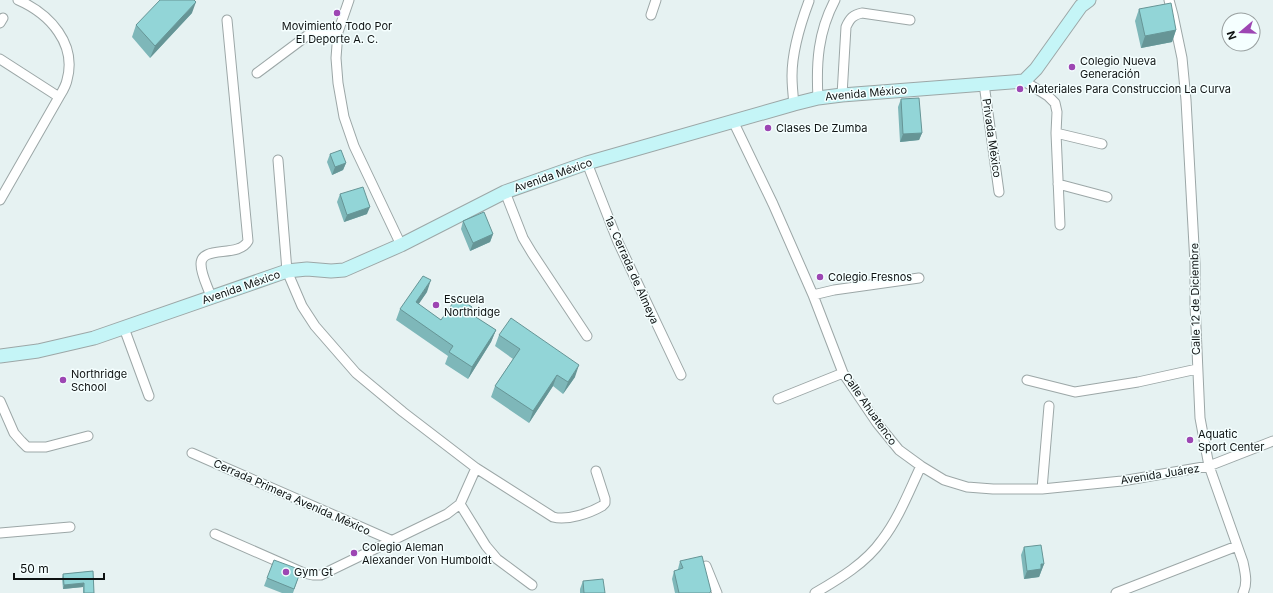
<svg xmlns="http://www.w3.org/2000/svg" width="1273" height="593" font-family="Inter,sans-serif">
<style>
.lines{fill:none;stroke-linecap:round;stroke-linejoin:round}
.street-casing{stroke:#9ca7a7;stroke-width:11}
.secondary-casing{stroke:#9ca7a7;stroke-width:15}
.street{stroke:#fff;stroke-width:9}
.secondary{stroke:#c5f5f7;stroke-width:13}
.wall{fill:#7eb7b9}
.shaded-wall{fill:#669596}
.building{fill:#92d5d7;stroke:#669596}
.poi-dot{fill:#9d46b3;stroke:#f5ffff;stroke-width:1.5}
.labels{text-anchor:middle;stroke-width:3;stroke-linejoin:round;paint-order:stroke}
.poi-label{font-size:11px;fill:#0e1212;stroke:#f5ffff;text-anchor:start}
.street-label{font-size:11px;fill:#0e1212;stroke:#f5ffff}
</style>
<rect width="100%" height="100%" fill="#e6f2f2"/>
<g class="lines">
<defs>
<path id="street" d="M349 0 338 32 336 58 338 83 344 117 354 146 401 245
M1169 0 1173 15 1182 58 1186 100 1195 264V304L1200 418 1209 466 1243 562C1245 572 1248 583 1243 593
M651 15 656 0
M0 23 3 18
M0 59 59 97
M257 73 308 35 322 31 338 32
M1024 81 1048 96 1055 103 1057 112 1056 133 1060 225
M984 84 999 192
M842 95 846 27C850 18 853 15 862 13L910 20
M818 98C816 63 818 32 835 0
M794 104C793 95 792 86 792 76 792 51 800 25 809 1
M733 121 773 204 813 295 843 373 877 423 899 450 921 466 944 480 967 487 993 489H1042L1122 481 1209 466 1273 441
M1056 133 1102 144
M278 160 287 271 302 306 315 326 356 373 403 412 476 468 553 517C567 521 590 513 602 506L605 503V499L596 471
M587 163 618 242 681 375
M1058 184 1107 197
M505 192 523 238 532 253 587 336
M0 200 59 97C62 92 66 86 67 80 77 44 50 14 18 0
M813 295 834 290 919 278
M211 297C208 287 201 275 201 264 201 245 239 258 248 241L227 20
M124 328 149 396
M1027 380 1075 392 1138 382 1197 369
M778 399 843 373
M0 401 14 433 21 441 27 447H46L88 436
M192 453 393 541
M1042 489 1049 406
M460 504 486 546 497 559 532 585
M0 533 70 527
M215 534 304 573 313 575H321L447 514 460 504 476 468
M706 566 717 593
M815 593C839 579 866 563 882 540 899 518 909 491 921 466
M1116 593 1237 546"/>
<path id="secondary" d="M0 356 38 351 94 338 287 271 307 269 331 271 344 270 401 245 505 192 587 163 794 104 818 98 842 95 1024 81 1036 69 1081 6 1089 0"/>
</defs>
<use href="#street" class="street-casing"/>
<use href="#secondary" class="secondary-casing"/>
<use href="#street" class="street"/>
<use href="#secondary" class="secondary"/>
</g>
<path class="wall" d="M1139 9 1176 30 1172 42 1141 48 1135 21Z
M192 13 150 58 132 37 136 25Z
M901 99 922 133 919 140 900 142 898 107Z
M330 154 346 163 343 170 332 175 327 162Z
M340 194 367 214 344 222 337 202Z
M463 221 493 234 490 242 470 251 461 229Z
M427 292 418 304 441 320 469 313 496 330 491 342 468 379 445 364 448 356 396 320 400 309Z
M499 335 575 377 563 394 553 386 529 423 491 397 495 386 513 359 495 346Z
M1024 547 1044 564 1039 577 1024 579 1021 555Z
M680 561 711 591 710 593H675L672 579 674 571 678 570V569Z
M301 570 293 593H282L264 586 267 578Z
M93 571 94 593H83V587L63 589 62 578 63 574Z
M583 581 605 593H580V589Z"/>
<path class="shaded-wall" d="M196 2 192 13 150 58 155 46Z
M1176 30 1172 42 1141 48 1145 36Z
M922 133 919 140 900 142 903 134Z
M346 163 343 170 332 175 335 167Z
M370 207 367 214 344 222 347 215Z
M493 234 490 242 470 251 473 243Z
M431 280 427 292 412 314 416 302Z
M496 330 491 342 468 379 472 367Z
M579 365 575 377 563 394 568 382Z
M557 375 553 386 529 423 533 411Z
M1041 564H1044L1039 577 1024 579 1027 571Z
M84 583 83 587 63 589 64 585Z"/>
<path class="building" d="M160 0H194L196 2 155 46 136 25Z
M1171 3 1176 30 1145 36 1139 9Z
M919 98 922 133 903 134 901 99Z
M341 150 346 163 335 167 330 154Z
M363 187 370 207 347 215 340 194Z
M484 212 493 234 473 243 463 221Z
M423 276 431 280 416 302 441 320 457 297 472 307 468 312 496 330 472 367 449 352 453 346 400 309Z
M511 318 579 365 568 382 557 375 533 411 495 386 520 349 499 335Z
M1041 545 1044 564H1041V569L1027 571 1024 547Z
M702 556 711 591 710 592V593H679L674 571 683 568 680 561Z
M274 560 301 570 294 589 267 578Z
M93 571 94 593H84V583L64 585 63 574Z
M603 579 605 593H584L583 581Z"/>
<g class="poi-dot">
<circle cx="337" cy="13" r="4"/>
<circle cx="1072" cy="67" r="4"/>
<circle cx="1020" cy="89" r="4"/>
<circle cx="768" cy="128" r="4"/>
<circle cx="820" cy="277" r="4"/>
<circle cx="436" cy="305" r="4"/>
<circle cx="63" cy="380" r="4"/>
<circle cx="1190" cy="440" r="4"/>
<circle cx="354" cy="553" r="4"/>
<circle cx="286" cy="572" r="4"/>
</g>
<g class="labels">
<g class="poi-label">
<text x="337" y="30" text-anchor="middle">Movimiento Todo Por<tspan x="337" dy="13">El Deporte A. C.</tspan></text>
<text x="1080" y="65">Colegio Nueva<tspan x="1080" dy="13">Generación</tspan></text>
<text x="1028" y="93">Materiales Para Construccion La Curva</text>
<text x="776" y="132">Clases De Zumba</text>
<text x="828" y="281">Colegio Fresnos</text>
<text x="444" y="303">Escuela<tspan x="444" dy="13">Northridge</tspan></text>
<text x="71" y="378">Northridge<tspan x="71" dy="13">School</tspan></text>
<text x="1198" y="438">Aquatic<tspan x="1198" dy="13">Sport Center</tspan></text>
<text x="362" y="551">Colegio Aleman<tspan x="362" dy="13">Alexander Von Humboldt</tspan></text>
<text x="294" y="576">Gym Gt</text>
</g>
<g class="street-label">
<text transform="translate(866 93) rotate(-5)" y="4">Avenida México</text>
<text transform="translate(992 138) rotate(82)" y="4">Privada México</text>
<text transform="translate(553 175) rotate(-19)" y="4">Avenida México</text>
<text transform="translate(632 270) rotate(66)" y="4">1a. Cerrada de Almeya</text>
<text transform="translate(241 287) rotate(-19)" y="4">Avenida México</text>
<text transform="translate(1195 299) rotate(-91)" y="4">Calle 12 de Diciembre</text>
<text transform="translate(870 409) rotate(55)" y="4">Calle Ahuatenco</text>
<text transform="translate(1160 474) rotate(-9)" y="4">Avenida Juárez</text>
<text transform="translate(292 497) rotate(24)" y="4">Cerrada Primera Avenida México</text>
</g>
</g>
<g transform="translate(1241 32) rotate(251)"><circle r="19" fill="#f5ffff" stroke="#99a0a0"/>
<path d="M0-3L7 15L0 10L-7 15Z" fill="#9d46b3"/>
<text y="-6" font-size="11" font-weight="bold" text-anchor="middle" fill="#0e1212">N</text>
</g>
<path d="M14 573v6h90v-6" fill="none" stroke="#0e1212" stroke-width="2"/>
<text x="20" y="573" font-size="12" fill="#0e1212" stroke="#f5ffff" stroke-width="3" paint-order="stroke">50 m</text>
</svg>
